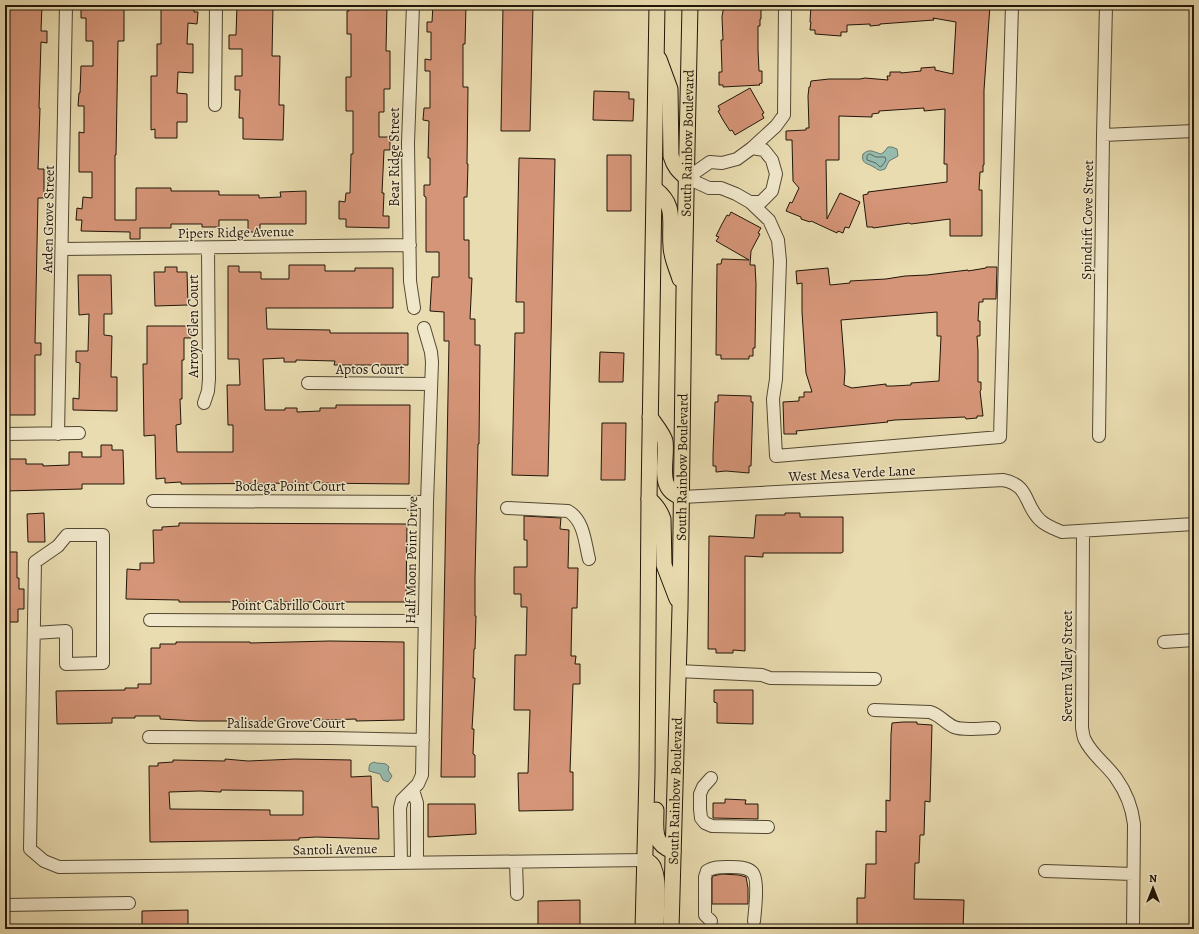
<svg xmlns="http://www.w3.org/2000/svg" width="1199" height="934" font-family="Alegreya,serif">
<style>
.water{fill:#97bbaf;stroke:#68796c}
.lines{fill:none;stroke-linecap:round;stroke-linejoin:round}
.shore{stroke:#5c685c;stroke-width:1}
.building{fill:#d59578;stroke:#211608;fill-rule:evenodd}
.minor-casing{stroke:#534832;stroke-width:14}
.major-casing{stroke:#211608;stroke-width:17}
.minor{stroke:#f1e8cc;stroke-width:12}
.major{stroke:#e9dcb0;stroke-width:15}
.labels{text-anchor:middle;stroke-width:3;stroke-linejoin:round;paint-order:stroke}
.street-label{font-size:14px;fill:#211608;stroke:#f1e8cc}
</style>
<rect width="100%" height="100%" fill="#e9dcb0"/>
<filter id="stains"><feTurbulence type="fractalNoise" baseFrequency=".005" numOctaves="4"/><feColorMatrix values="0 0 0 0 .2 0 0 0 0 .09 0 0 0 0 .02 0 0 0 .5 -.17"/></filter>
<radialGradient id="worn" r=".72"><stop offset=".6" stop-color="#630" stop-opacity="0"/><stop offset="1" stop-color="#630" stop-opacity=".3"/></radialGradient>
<path class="water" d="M888 147H892L897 149 898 156 889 161 885 169C878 172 878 169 872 166 866 163 861 163 863 154 870 148 873 152 881 154L884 152Z
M374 762C379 765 385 761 389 767L388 770 392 776 388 782 383 780 380 774 369 771V767L370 764Z"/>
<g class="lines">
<path class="shore" d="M870 154 876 157H885L886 160 882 166 880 167 876 163 867 160V156Z"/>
</g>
<path class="building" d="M5 5H42L41 31H47V43L41 42 39 108H40L38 169H44V198H38L35 343H41V355H35V415H5Z
M161 5H194V12H198L197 24 188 23 187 44H193V73L178 72 177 93 187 94V122H177V138H155V129L151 130V76H157V44H161Z
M237 5H273L272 56H280L279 105H284L283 140 243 139V118H239L240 90H235V76H242V49H229V35H236Z
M349 5H387L386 51H390V89H384V112H379V137H390V150H384L382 193H384L383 216H389V228L346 227V219H339V201L345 202 346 193H350L351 154H353V111H346V77H351V34H347V11H349Z
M433 5H466L465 44H463V87H468L467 164H468L467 197H464V240H469V278H472L470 319H475V345H480L479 444H478L475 577V616H476L475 649H474L473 678H475L472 729H474L473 754 475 755V777H441L449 341H444V312L430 311 432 277H439V252H426V197L424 196V185H430V158H428L429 121 423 120 424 108H430V71H425V59L431 60V32H427V22H432Z
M503 5H533L530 131H501Z
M724 5H761V19H760V26H758V50L759 71H762V83L759 84 760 85 723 87V85H719V72H722L721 40H723L722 17Z
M811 5H990L984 90V165H983V172H980L979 190H982V236H950V219L911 224 909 223 873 228V227H867L863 195 868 194V192L947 182V164H944L945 109 924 111V108L879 111V113L872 114V117L839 116V160H826L827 219 840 193 860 202 849 228 845 227 843 233 838 231 837 233 811 221 810 222 801 219V217L786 211 790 202 792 203 799 188 793 181 792 140H786V131L806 130V128H809L808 96 809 87H810L811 81 829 79H860L865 78 888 80 887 76H890V72H901V73L921 71V68L935 67V70L953 74 956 22 933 18 934 20 880 24V25L870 26V24L847 25V32H841V36L815 34V30H810L811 22H810Z
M81 7H124V41H118L116 155H115V220H136V188H171V191H219V195H259V198L281 197 280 192 306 191V224H260V232H248V220H219V227H202V224H171V228H140V239H130V232L81 231 82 220H76L77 208 82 209 83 197 92 198V172H79V132L84 133V106H78L79 93H80L81 66H93V41H86V18H81Z
M750 88 764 113 762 114 764 118 735 135 732 130 730 131 723 120 718 111 720 110 718 106Z
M594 91 629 92V99H634L633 121 593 120Z
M607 155H631V211H607Z
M519 158 555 159 548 476 512 475 515 333H524V302H516Z
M731 212 761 228 758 233 760 234 751 251 750 265H755L756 284 755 348H753V356H749V359H721V355H716L717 264H721L722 259 749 260 716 241 719 237 716 236 722 224 727 215 729 216Z
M289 265H325V271H355V268H393V308H266L267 329 330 330V333H408V365H334L335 361 296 360V362H284V358L263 359 265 410H285V408H297V412L320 411V408H336V405H410L409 484 306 483 181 484V482L165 483V478L156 479 155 435 144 436 143 364H147V326H191V338H184V360H182V399H180L181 424 176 425 177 452H233V425H228L227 385H240L239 359H228V266H239V272H261V279H289Z
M165 267H177V272H187L188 305 155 306 154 272H165Z
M986 267H997L996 299H983V302H979L978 321H980V336H977L978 351V382H981V390L980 391 983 416H977V418L966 419 965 417 895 420 887 421 888 422 796 431 797 434H784L783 402 799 401V397H804V392H812L806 373 802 312V283L797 284 796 271 828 268 830 285 850 283V281L886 279 905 276 927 275 968 270V271L986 268ZM937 312V336H941L939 381 911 383V385L893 386H886V384L852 388 844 385 845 371 841 320Z
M78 275H111L112 314H104V335L112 336 111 377H117V411L73 410V398L79 399 80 363 76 362V351H88L89 314 79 315Z
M600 352 624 353 623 382H599Z
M718 395 751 396V402H753L751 466H749V473L726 471 716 472V466H713V455L715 402H718Z
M602 423H626L625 480H601Z
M101 445H112V450H123L124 484H82V489L5 491V459H26V464H43V466L69 465V452H82V457H101Z
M44 513 45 542H28L27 514Z
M785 513H800V517H843V552L841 553H763V557L745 556V651L733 650V653H716V649H708L709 536 754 538 756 515H785Z
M524 516 561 518 560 529 569 530 568 568H578L577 608H572L571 656H576L575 664H580V684H573L570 772H573V810L519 811 518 773H528L530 710H514L515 655H526L527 607H521V594H514V567H527V540H524Z
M179 523 407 524 406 602H179V600L126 599 127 569 140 570V563H154L153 530H162V527L179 526Z
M5 552H17V578H19V589H24V609H18V622H5Z
M330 641 404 642V720L356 721V719L301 721H197L160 719V716H135V718H112V723L57 724 56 691 125 690V688H138V684H151V648H160V644H176V642H250V643Z
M714 690H753V724L717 723V703L714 702Z
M903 722H917V724L932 725 930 802 925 801 924 835H920L919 863H915L914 899 964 900 963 929H857V898H865L866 864H876V831L886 832V800L890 801 891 734 892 723Z
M225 759 248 761 295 759 351 760V777L371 776 372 807H378L379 839 316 837 299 838V840L150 842 149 766H158V763L173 762V760L225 761ZM221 790 303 791V815H270V810L170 809 169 792 200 791 221 792Z
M725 799 746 800 745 804H758V819L713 818V803H725Z
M428 804H475L476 834 428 837Z
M722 874 739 875 746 877 748 888V904H712V878L713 876Z
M580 900V929H538V901Z
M188 910V927L142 928V911Z"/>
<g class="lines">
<defs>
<path id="minor" d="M413 5 408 143 410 281 414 308
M215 105 216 5
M1103 135 1194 131
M752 148 764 150 772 160 776 174 772 191 761 202H750L736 194 721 188H709L687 178 710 162 722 163 737 159Z
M752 148 776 126 784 115 785 5
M750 202 769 220 778 240 780 261 776 379 773 399 776 456 1000 437 1012 5
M62 249 410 245
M308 383 431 384
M204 403 208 391 209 379 208 248
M5 434 79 433
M58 434 66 5
M1099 436 1103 135 1106 5
M682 497 1003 480C1030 485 1024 505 1040 520 1046 526 1055 529 1062 532L1194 524
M153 501 427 502
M507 508 568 511C584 520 585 543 589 559
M1083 531 1082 728C1083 732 1083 737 1085 740 1092 755 1107 765 1116 778 1126 792 1132 807 1134 824L1133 929
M150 620 425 621
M34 633 66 631V664L103 663V535H67L58 546 35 562 30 849 44 861 59 867 645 860
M1164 642 1194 640
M678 671 762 675 770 678 875 679
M874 710 930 712C940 715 945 723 954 727 963 731 984 728 994 728
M149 737 330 738 423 740
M711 778 703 787 700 794V809L701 818 705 823 712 826 768 827
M413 790 417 803V863
M516 862 517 894
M401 863 400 808 402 800 418 784 422 775 427 502 432 362 431 352 424 328
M1045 871 1133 874
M5 905 129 903
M711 921 705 915V877L707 871C714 866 723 867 731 867 738 867 747 867 752 872 759 878 755 911 754 921"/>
<g id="major">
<path d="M659 59 670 89 671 156C674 166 678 171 687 178"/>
<path d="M655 189C677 206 669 221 671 246 671 257 677 269 680 279"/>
<path d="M650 417C654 423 664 435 665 441 668 460 655 490 682 497"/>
<path d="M649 499C656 505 660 510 663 519L664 565 677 599"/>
<path d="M656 810C656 829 652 844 673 851"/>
<path d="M645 860C649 862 653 864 654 869 660 883 656 913 656 929"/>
<path d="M643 929 647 773 649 499 657 5"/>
<path id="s1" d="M671 929 680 608 684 291 690 5"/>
</g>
</defs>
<use href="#minor" class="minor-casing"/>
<use href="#major" class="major-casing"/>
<use href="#minor" class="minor"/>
<use href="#major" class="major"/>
</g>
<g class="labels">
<g class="street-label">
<text dy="5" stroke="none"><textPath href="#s1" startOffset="786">South Rainbow Boulevard</textPath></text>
<text transform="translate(394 157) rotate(-90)" y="5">Bear Ridge Street</text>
<text transform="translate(48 219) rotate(-89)" y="5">Arden Grove Street</text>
<text transform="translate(1087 220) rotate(-89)" y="5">Spindrift Cove Street</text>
<text transform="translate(236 232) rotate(-1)" y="5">Pipers Ridge Avenue</text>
<text transform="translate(193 326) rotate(-90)" y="5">Arroyo Glen Court</text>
<text x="370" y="374">Aptos Court</text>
<text dy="5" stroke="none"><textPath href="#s1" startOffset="462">South Rainbow Boulevard</textPath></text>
<text transform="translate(852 473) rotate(-3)" y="5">West Mesa Verde Lane</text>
<text x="290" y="491">Bodega Point Court</text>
<text transform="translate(411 560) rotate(-89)" y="5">Half Moon Point Drive</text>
<text x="288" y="610">Point Cabrillo Court</text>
<text transform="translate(1067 666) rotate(-90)" y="5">Severn Valley Street</text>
<text x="286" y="728">Palisade Grove Court</text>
<text dy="5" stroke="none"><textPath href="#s1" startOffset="138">South Rainbow Boulevard</textPath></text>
<text transform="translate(335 849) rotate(-1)" y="5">Santoli Avenue</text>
</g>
</g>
<rect width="1199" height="934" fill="none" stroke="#e9dcb0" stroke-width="20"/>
<rect x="6" y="6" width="1187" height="922" fill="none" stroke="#211608" stroke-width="2"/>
<rect x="10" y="10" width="1179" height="914" fill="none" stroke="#211608"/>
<g transform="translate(1153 888)" stroke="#f1e8cc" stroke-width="3" paint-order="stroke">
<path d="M0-3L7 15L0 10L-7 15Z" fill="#211608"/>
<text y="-6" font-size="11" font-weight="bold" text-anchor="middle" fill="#211608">N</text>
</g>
<rect width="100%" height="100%" filter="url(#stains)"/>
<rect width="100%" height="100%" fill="url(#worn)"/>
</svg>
